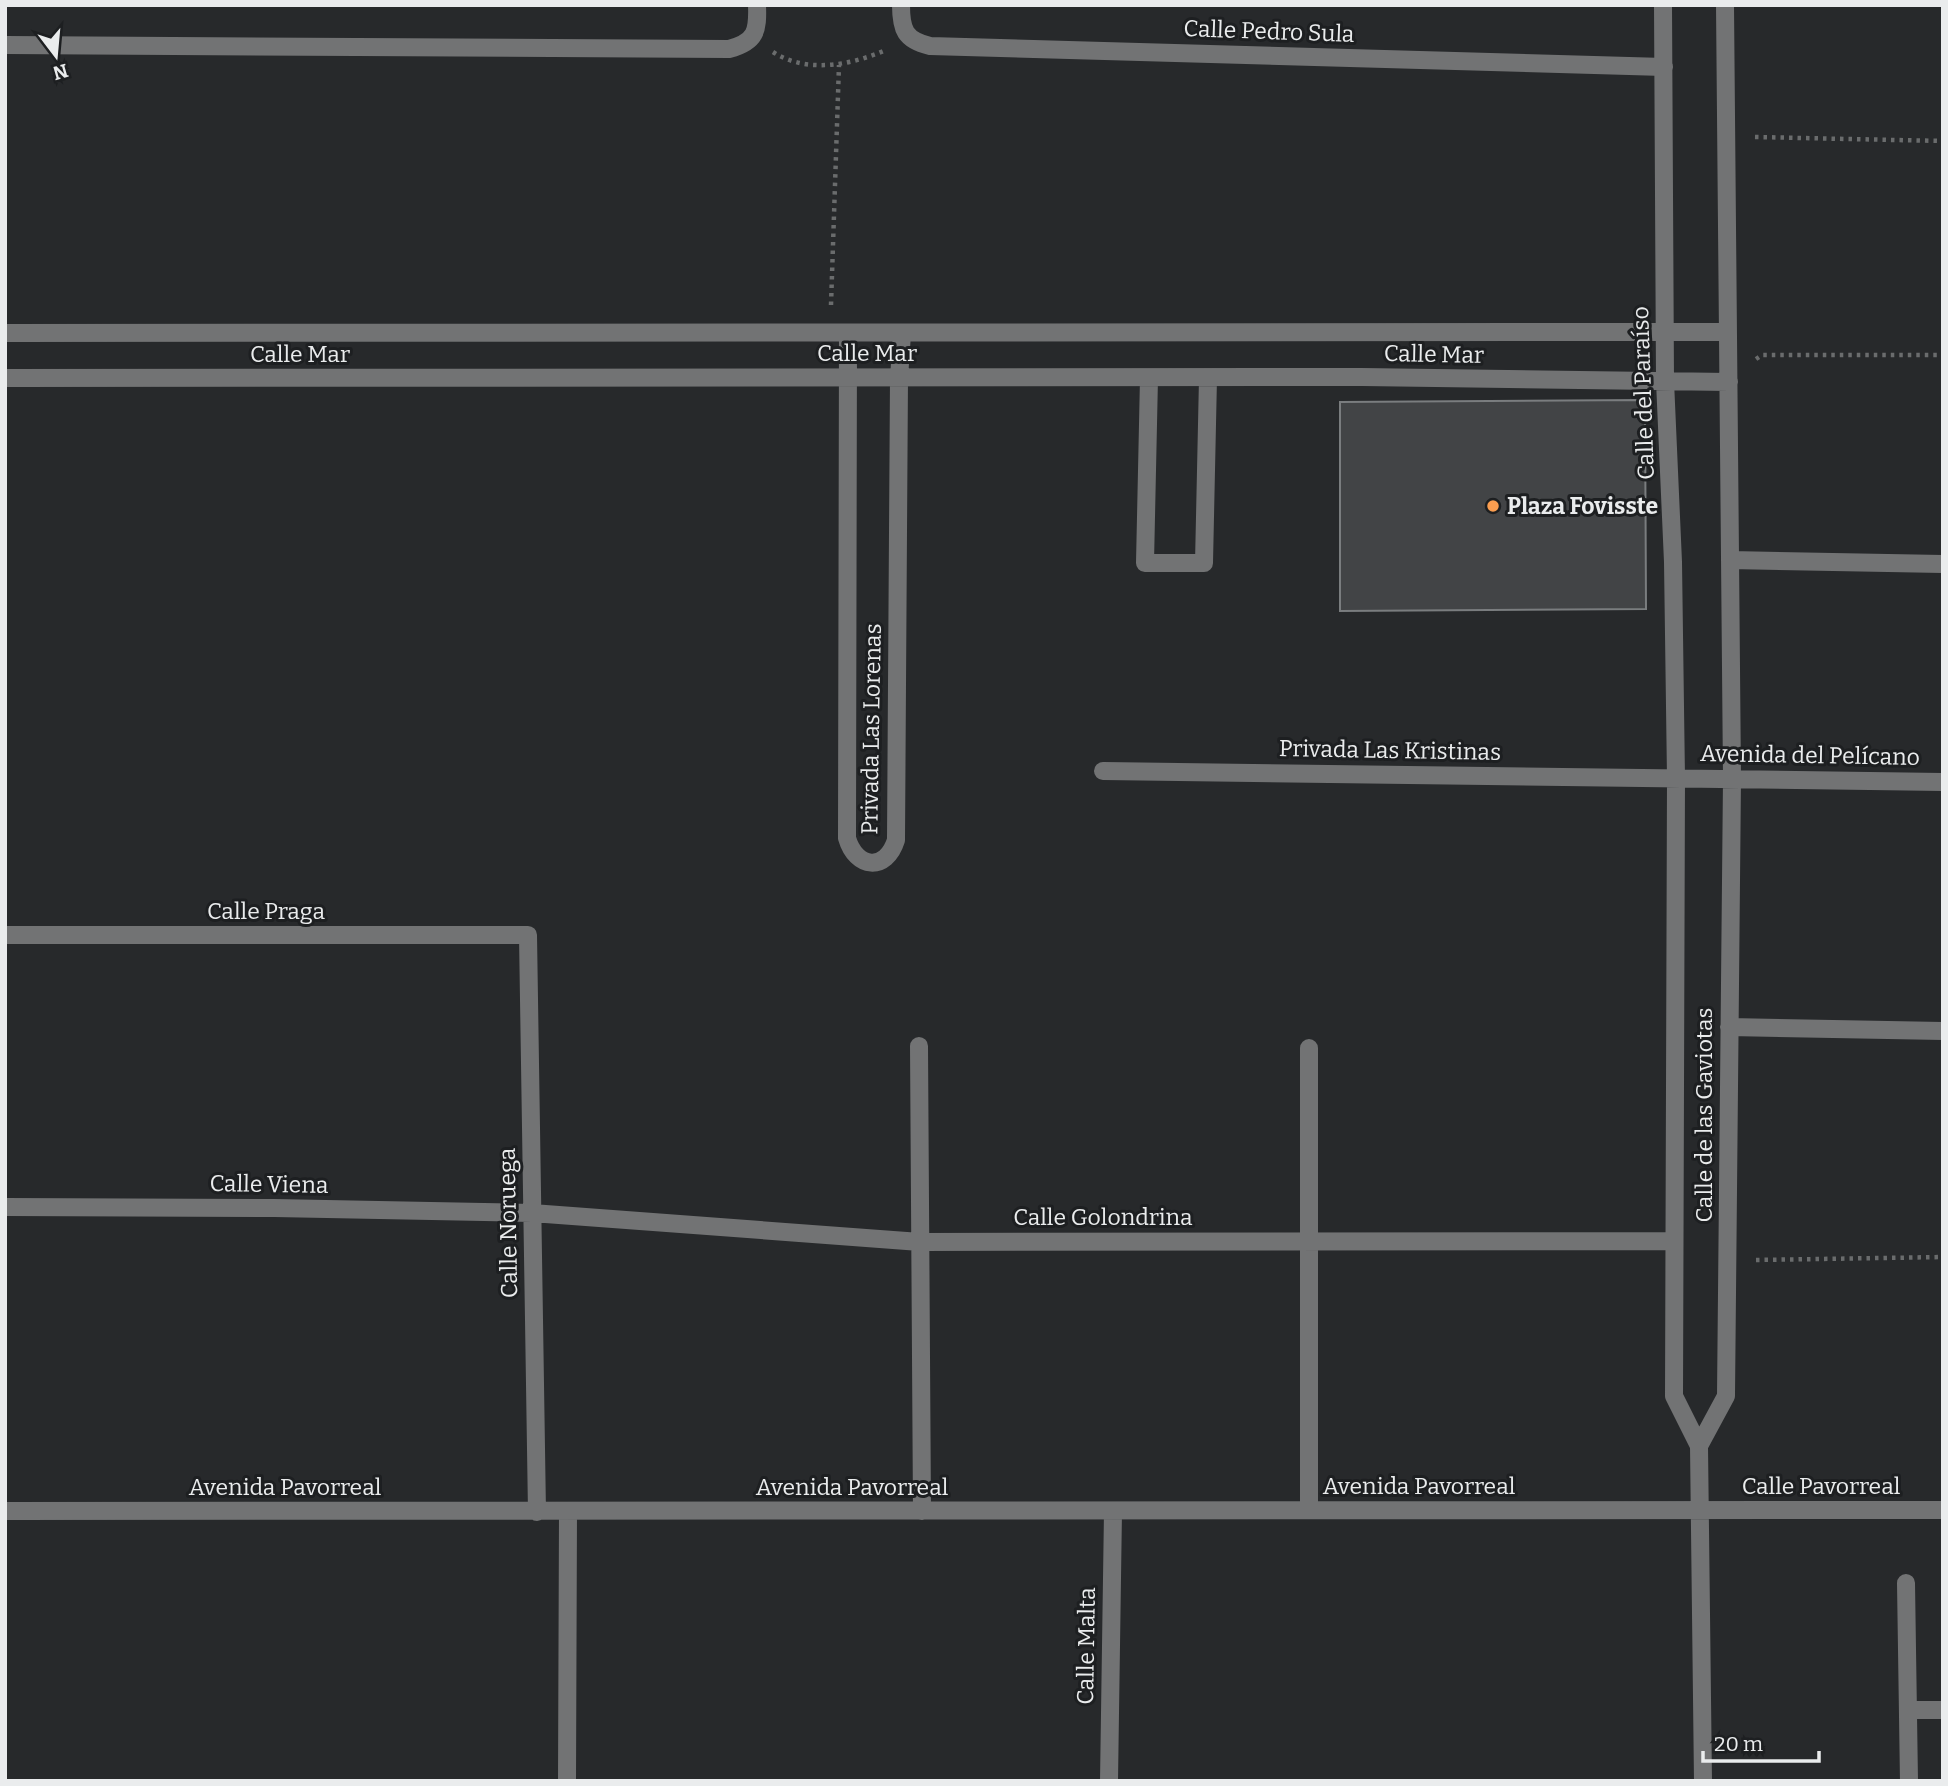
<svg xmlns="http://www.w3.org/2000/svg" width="1948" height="1786" font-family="Bitter,serif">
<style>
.building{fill:#424446;stroke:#7a7d7f;stroke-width:2}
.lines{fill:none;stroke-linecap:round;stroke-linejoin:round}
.path{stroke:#6a6c6d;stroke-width:4.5;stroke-dasharray:3.5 5;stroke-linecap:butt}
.minor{stroke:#727374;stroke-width:18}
.poi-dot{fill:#fb9e50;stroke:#1d1f21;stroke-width:2.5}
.labels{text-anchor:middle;stroke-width:6;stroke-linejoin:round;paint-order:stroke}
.street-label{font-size:23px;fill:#eaeced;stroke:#1d1f21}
.poi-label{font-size:23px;font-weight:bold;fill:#eaeced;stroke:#1d1f21;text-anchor:start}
</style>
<rect width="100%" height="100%" fill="#27292b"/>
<path class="building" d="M1645 400 1646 609 1340 611V402Z"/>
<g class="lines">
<path class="path" d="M773 52C807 74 851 65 886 50
M1755 137 1943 141
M831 305 839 65
M1756 359 1762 355H1943
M1756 1260 1943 1257"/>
<path class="minor" d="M901 5C901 30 905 40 930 46L1664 67
M1663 5 1665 381 1673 562 1676 778 1674 1396 1699 1446 1703 1781
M5 45 729 49C756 42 758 31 757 5
M5 333 1728 332
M848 333 847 838C856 869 886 872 896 840L899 378 902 334
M5 378 1362 377 1729 382
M1149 378 1145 563H1204L1208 378
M1730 560 1943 564
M1103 771 1943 782
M5 935H528L537 1512
M1729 1027 1943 1031
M919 1046 922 1511
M1309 1048V1510
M5 1207 274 1208 532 1213 920 1242 1674 1241
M1699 1446 1726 1396 1732 778 1725 5
M5 1511 1943 1510
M1906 1583 1909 1781
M1909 1710H1943
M567 1781 568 1512
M1109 1781 1113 1511"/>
</g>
<circle class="poi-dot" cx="1493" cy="506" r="7"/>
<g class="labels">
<g class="street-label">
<text transform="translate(1269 31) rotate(2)" y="8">Calle Pedro Sula</text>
<text x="867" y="361">Calle Mar</text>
<text x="300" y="362">Calle Mar</text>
<text transform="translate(1434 354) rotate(1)" y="8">Calle Mar</text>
<text transform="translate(1643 393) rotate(-92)" y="8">Calle del Paraíso</text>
<text transform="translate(871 729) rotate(-89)" y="8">Privada Las Lorenas</text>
<text transform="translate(1390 750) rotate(1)" y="8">Privada Las Kristinas</text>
<text transform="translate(1810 755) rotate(1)" y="8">Avenida del Pelícano</text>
<text x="266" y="919">Calle Praga</text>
<text transform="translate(1704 1115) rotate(-90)" y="8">Calle de las Gaviotas</text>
<text transform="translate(269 1184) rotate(1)" y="8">Calle Viena</text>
<text x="1103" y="1225">Calle Golondrina</text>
<text transform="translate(508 1223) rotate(-91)" y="8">Calle Noruega</text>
<text x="1419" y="1494">Avenida Pavorreal</text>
<text x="1821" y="1494">Calle Pavorreal</text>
<text x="285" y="1495">Avenida Pavorreal</text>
<text x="852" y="1495">Avenida Pavorreal</text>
<text transform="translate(1086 1646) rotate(-89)" y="8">Calle Malta</text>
</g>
<g class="poi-label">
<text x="1507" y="514">Plaza Fovisste</text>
</g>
</g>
<rect width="1948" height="1786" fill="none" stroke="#eaeced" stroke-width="14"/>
<g transform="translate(56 56) rotate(164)" stroke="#1d1f21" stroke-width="5" paint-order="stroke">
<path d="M0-5L12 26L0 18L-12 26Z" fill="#eaeced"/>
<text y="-10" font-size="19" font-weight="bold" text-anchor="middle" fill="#eaeced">N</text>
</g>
<path d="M1703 1751v10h116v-10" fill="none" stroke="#eaeced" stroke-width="3.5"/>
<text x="1714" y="1751" font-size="21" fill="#eaeced" stroke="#1d1f21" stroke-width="5" paint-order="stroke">20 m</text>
</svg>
